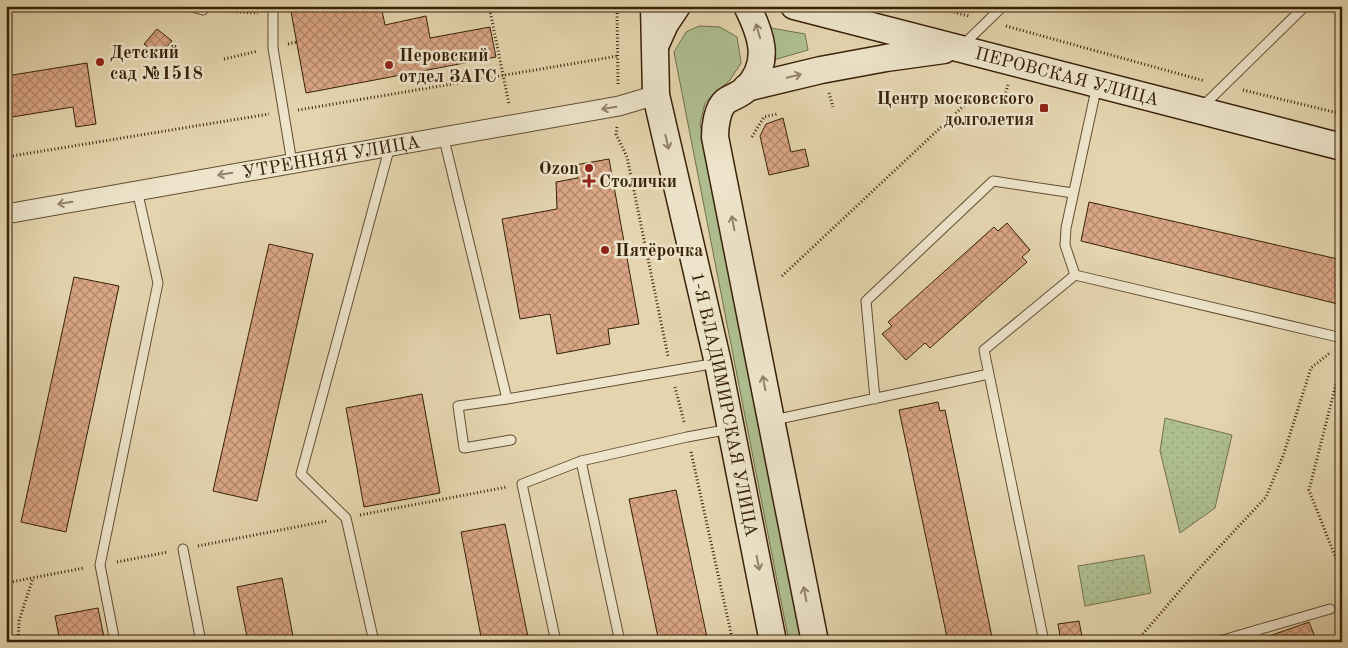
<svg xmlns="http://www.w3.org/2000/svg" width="1348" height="648" font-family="'Old Standard TT',serif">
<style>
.grass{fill:#aebe90;stroke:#72704c}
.park{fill:url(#park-dots);stroke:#72704c}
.building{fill:url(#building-cross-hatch);stroke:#372109}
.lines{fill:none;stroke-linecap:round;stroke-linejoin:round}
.service-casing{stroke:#624e32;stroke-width:11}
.minor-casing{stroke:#624e32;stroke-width:21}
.secondary-casing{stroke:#372109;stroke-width:29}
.path{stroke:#372109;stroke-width:3;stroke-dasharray:1 2.5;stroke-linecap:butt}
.service{stroke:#ede4cb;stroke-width:9}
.minor{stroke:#ede4cb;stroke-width:19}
.secondary{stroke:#ede4cb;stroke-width:26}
.oneway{stroke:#92826a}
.poi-dot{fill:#8f2418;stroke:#ede4cb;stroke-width:2}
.labels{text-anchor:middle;stroke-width:5;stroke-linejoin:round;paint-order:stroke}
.poi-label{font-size:18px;font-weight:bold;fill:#372109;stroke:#ede4cb;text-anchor:start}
.street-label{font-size:18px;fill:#372109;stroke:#ede4cb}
</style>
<defs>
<pattern id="park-dots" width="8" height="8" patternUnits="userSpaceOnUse" patternTransform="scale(1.25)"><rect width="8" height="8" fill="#aebe90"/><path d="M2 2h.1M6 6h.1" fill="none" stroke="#96a37b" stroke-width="1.8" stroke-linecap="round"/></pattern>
<pattern id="building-cross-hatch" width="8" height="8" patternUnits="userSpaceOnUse" patternTransform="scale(1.25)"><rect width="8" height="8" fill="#daa585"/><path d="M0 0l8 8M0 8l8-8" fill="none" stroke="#b2866b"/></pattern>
</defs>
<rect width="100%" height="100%" fill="#e4d5af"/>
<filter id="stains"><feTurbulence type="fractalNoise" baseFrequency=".004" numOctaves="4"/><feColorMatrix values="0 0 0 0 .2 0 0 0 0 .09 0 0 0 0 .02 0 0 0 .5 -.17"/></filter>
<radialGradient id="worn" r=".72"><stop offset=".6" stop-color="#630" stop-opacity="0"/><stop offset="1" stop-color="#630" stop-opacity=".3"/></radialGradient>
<path class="grass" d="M699 26 720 27 737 37 741 63 730 80 705 103 700 124 802 642H789L674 52 686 32Z
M771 28 805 34 808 50 770 61 772 45Z"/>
<path class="park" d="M1165 418 1232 435 1215 508 1180 533 1160 451Z
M1144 555 1151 593 1085 606 1078 566Z"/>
<path class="building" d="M290 6H342L343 11 381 6 385 25 426 16 430 38 490 27 496 57 306 93Z
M157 29 172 41 159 56 144 44Z
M87 63 96 124 76 127 73 107 6 118V76Z
M783 118 791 152 805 149 809 166 769 175 760 136 766 124Z
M609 159 639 324 608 329 610 344 557 354 550 314 520 319 502 219 557 209 556 182 578 178 575 165Z
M1089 202 1342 260V305L1081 241Z
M1007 223 1030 250 1022 257 1027 262 930 348 925 343 906 360 882 334 892 326 888 322 994 227 998 231Z
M269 244 313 254 257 501 213 491Z
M74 277 119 286 66 532 21 522Z
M422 394 440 493 364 507 346 408Z
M938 402 940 411 945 410 993 642H948L899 410Z
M676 490 708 642H659L629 499Z
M505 524 529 642H482L461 532Z
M282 578 294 642H248L237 587Z
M98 608 105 642H60L55 616Z
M1079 621 1083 642H1061L1058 624Z
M1309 622 1317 642H1265L1264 638Z"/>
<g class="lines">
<defs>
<path id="service" d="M188 6 203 10 204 6
M273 6V48L292 163
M963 45 1003 6
M1201 108 1305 6
M443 135 507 399 717 363
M1075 275 1065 245 1066 228 1097 85
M507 399 458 406 464 448 511 440
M875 399 866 301 993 181 1073 193
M774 420 989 374
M581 461 620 642
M183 549 201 642
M1254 631 1259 642
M115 642 100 565 158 283 137 190
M374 642 346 518 301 474 390 146
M556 642 522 484 581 461 687 437 730 429
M1044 642 984 350 1075 275 1342 338
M1216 642 1330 609"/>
<g id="minor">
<path id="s1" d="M6 214 619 106 656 95"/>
</g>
<g id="secondary">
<path id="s2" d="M654 6 656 95 718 363 773 642"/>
<path d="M747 6C761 34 772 63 746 89 740 95 733 96 726 101 717 108 715 127 715 137L815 642"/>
<path id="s3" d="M794 6 1342 147"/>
<path d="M656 44 665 24 677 6"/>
<path d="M746 88 821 70 886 58 944 50"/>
</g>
</defs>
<use href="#service" class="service-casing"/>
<use href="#minor" class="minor-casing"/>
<use href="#secondary" class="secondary-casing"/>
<path class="path" d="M489 6 509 104
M617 6 618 86
M930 6 969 16
M219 11 258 13
M1006 26 1205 81
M288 44 297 42
M224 59 258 51
M1243 90 1342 114
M829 93 833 107
M1002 106 1008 85
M298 110 618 56
M617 127 616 134 627 157 668 356
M752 137 764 117 777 114
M6 157 269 114
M782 276 971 99
M1342 381 1336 384 1309 490 1342 574
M675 387 684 422
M691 452 733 642
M360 515 507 487
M198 546 327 521
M117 562 168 552
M6 583 84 568
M18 642 19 621 33 578
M1136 642 1195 573 1266 497 1283 456 1311 368 1331 352"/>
<use href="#service" class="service"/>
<use href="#minor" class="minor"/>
<use href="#secondary" class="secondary"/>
</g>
<defs><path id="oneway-shaft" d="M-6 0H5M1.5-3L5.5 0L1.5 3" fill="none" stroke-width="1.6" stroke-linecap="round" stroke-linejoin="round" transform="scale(1.25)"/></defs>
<g class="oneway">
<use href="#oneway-shaft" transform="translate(758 31) rotate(-107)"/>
<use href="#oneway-shaft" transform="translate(794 76) rotate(-13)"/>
<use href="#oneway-shaft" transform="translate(609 108) rotate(171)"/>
<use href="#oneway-shaft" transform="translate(667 142) rotate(77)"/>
<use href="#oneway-shaft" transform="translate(225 174) rotate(170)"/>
<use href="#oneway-shaft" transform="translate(65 203) rotate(170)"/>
<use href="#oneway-shaft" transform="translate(733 223) rotate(-101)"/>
<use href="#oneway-shaft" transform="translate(764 383) rotate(-101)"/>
<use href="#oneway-shaft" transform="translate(758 563) rotate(79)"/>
<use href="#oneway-shaft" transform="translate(805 594) rotate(-101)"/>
</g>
<g class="poi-dot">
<circle cx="100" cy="62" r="5"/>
<circle cx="389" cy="65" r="5"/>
<rect x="1039" y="103" width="10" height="10" rx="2.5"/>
<circle cx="589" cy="168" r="5"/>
<path d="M586.5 173.5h5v5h5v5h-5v5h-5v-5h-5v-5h5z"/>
<circle cx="605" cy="250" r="5"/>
</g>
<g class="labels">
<g class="poi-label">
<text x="110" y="58">Детский<tspan x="110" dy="21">сад №1518</tspan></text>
<text x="399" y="61">Перовский<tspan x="399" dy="21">отдел ЗАГС</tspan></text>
<text x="1034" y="104" text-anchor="end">Центр московского<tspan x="1034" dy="21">долголетия</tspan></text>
<text x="579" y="174" text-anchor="end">Ozon</text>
<text x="599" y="187">Столички</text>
<text x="615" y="256">Пятёрочка</text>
</g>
<g class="street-label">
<text dy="6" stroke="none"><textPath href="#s3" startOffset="282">ПЕРОВСКАЯ УЛИЦА</textPath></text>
<text dy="6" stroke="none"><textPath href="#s1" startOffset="330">УТРЕННЯЯ УЛИЦА</textPath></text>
<text dy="6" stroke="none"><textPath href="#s2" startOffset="406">1-Я ВЛАДИМИРСКАЯ УЛИЦА</textPath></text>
</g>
</g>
<rect width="1348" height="648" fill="none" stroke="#e4d5af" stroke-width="25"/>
<rect x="8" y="8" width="1333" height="633" fill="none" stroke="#372109" stroke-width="2.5"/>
<rect x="12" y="12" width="1323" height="623" fill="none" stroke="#372109"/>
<rect width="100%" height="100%" filter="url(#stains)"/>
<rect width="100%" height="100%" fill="url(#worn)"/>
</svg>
